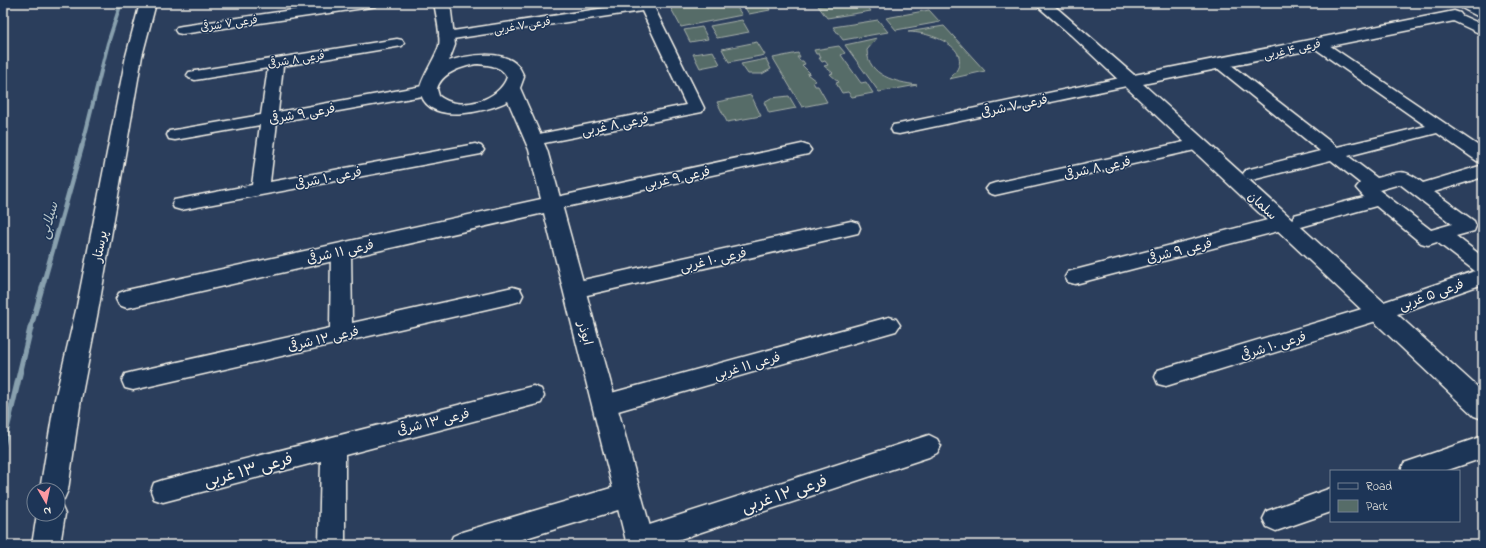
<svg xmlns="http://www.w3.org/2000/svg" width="1486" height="548" font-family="'Indie Flower','Playpen Sans Arabic',sans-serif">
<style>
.green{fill:#566c68;stroke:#a5aea8}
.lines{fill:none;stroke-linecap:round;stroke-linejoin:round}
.stream-far2{stroke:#88a0ae;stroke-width:4}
.stream-far1{stroke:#88a0ae;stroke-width:5}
.stream{stroke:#88a0ae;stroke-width:6}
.street-casing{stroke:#f4f1e8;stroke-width:3}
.secondary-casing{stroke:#f4f1e8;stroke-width:3}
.street{fill:#1d3557;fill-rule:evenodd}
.secondary{fill:#1d3557;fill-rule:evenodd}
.labels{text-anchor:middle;stroke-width:3;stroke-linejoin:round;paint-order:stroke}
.far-street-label{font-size:11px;fill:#f4f1e8;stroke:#1d3557}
.street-label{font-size:13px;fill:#f4f1e8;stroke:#1d3557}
.water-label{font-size:14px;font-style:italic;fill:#b5c2c6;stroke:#1d3557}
.near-street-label{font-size:16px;fill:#f4f1e8;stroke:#1d3557}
</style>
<rect width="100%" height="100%" fill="#2b3e5c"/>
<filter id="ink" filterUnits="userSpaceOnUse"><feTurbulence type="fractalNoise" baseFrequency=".025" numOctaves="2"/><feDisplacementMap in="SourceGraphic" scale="8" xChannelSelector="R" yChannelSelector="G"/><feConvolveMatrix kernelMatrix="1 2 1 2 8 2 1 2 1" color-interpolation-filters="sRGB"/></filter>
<g filter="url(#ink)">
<path class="green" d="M668 3H734L742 15 681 27Z
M742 3H766L770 10 749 14Z
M838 3H865L871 11 827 18 818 6Z
M929 10 940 22 896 30 886 18Z
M742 20 749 32 717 38 710 26Z
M878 20 888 32 843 40 833 27Z
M944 26 985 71 949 79C981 50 932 32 908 32Z
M702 27 708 39 690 42 684 30Z
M877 38 867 50C868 76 896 82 917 85L879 92 845 45Z
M757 42 765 55 729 62 722 49Z
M839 46 845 53 841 55 861 83 866 82 873 93 852 97 848 92 842 93 836 83 839 82 830 74 833 73 824 66 828 65 825 61 822 62 819 58H821L819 54H816L814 50Z
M713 51 720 64 700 68 693 54Z
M798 53 800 57H797L800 61H803L805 64 802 65 810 73 807 74 816 81 813 82 815 86H818L827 102 802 107 773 58Z
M766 59 771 69 762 74H748L741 64Z
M751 95 761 116 727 122 717 102Z
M789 96 796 108 769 113 764 102 771 98Z"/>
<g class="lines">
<path class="stream-far2" d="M82 147 108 43 121 3"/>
<path class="stream-far1" d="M31 327 82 146"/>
<path class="stream" d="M3 444 31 326"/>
<defs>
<path id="street" d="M341 3H378L376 6 371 7 182 34 177 33 175 30 177 27 182 26Z
M638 3H652L704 108 702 112 534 145 528 144 525 140 528 136 534 135 686 105 642 11 446 40 441 39 439 36 441 33 446 32Z
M1454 12 1483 25V35L1449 19 1447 16 1449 13Z
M397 39 402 40 404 43 402 46 283 66 278 112 428 85 434 87 436 90 434 93 428 95 277 122 270 182 475 144 481 146 484 150 481 154 181 210 174 208 172 204 174 200 252 185 260 125 175 140 169 139 167 135 169 131 175 130 261 115 268 68 195 80 189 78 187 75 189 72Z
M1318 40 1323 41 1483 149V163L1477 161 1437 133 1348 156 1377 178C1401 172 1402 167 1423 183L1483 165V177L1434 192 1474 221 1476 226 1474 231 1456 236 1483 257V284L1386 318 1166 386 1158 384 1155 377 1158 370 1375 305 1475 271 1437 242 1428 245 1421 243 1376 206 1301 227 1294 225 1292 220 1294 215 1364 197 1356 188 1360 183 1331 160 1252 180 1246 178 1243 174 1246 170 1320 151 1216 67 1213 64 1216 61H1226L1337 147 1426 126 1313 47 1311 44 1313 41ZM1400 184 1452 224 1431 230 1379 190Z
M1130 76 1136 78 1138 81 1136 84 899 134 893 133 891 129 893 125 899 124Z
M1198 139 1204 140 1207 144 1204 148 995 195 989 193 986 189 989 185 995 183Z
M802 144 808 146 811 150 808 154 552 210 545 208 543 204 545 200 552 198Z
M1283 216 1290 218 1292 223 1290 228 1075 284 1068 282 1065 277 1068 272 1075 270Z
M851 221 858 223 860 228 858 233 574 298 567 295 564 290 567 285 574 282Z
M341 244 348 246 351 251 352 323 513 287 520 289 523 295 520 301 513 303 133 390 125 388 122 381 125 374 133 372 330 328 331 251 334 246Z
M889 317 896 319 900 325 896 331 604 415 596 412 593 405 596 398 604 395Z
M533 386 541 389 544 396 541 403 345 455V545H319L321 461 163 502 154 499 151 491 154 483 163 480Z
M929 435 937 439 941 446 937 453 929 457 662 545H629L627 540 631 531 640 528Z
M1483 436V458L1445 471H1401L1404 463Z
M628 483 637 487 640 495 637 503 628 507 503 545H449L453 536 462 532Z
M1331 488V512L1276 531 1267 527 1263 519 1267 511Z"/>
<path id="secondary" d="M140 3H156L142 56 99 306 81 399 68 490 64 499 58 501V490H40L55 399 77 306 126 56Z
M434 3H450L455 45 449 61C467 55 504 49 518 66 521 69 522 73 524 77L520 88 547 150 655 545H627L544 213 127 308 119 305 116 299 119 293 127 290 541 199 529 150 508 101C487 112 426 127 420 90 419 82 436 57 439 46 441 35 436 14 434 3ZM476 64C488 65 501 65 507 77 499 101 459 112 439 96L437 89C441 73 461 67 476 64Z
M1034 3H1051L1134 75 1454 11 1460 13 1462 16 1460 19 1454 21 1143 84 1483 392V419L1474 416 1071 35Z
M1455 3H1474L1483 8V19L1458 6Z
M58 504 61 505 65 514 60 545H32L37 514H58Z"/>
</defs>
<use href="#street" class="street-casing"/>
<use href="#secondary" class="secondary-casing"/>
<use href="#street" class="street"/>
<use href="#secondary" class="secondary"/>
</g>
</g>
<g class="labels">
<g class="far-street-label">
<text transform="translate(229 23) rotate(-8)" y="4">فرعی ۷ شرقی</text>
<text transform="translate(522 25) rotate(-9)" y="4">فرعی ۷ غربی</text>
<text transform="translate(1292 49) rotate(-12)" y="4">فرعی ۴ غربی</text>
<text transform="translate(296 59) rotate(-9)" y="4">فرعی ۸ شرقی</text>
</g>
<g class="street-label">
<text transform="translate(1014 105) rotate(-12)" y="5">فرعی ۷ شرقی</text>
<text transform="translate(302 113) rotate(-10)" y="5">فرعی ۹ شرقی</text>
<text transform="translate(615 124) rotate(-11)" y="5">فرعی ۸ غربی</text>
<text transform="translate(1097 167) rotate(-12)" y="5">فرعی ۸ شرقی</text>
<text transform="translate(328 177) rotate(-11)" y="5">فرعی ۱۰ شرقی</text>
<text transform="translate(677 177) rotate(-12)" y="5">فرعی ۹ غربی</text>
<text transform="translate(1263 205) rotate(43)" y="5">سلمان</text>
<text transform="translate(99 246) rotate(-79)" y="5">پرستار</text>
<text transform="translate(1179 250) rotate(-14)" y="5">فرعی ۹ شرقی</text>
<text transform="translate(340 251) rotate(-13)" y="5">فرعی ۱۱ شرقی</text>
<text transform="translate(713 259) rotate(-13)" y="5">فرعی ۱۰ غربی</text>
<text transform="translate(1431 294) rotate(-20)" y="5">فرعی ۵ غربی</text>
<text transform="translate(586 333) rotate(75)" y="5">ابوذر</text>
<text transform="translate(323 338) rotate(-13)" y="5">فرعی ۱۲ شرقی</text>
<text transform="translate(1273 345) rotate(-17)" y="5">فرعی ۱۰ شرقی</text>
<text transform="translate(747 365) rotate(-16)" y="5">فرعی ۱۱ غربی</text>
<text transform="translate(433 421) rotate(-14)" y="5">فرعی ۱۳ شرقی</text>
</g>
<g class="water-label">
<text transform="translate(48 220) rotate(-74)" y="5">سیلابی</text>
</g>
<g class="near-street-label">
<text transform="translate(248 469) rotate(-15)" y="6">فرعی ۱۳ غربی</text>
<text transform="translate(784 493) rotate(-18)" y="6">فرعی ۱۲ غربی</text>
</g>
</g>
<rect width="1486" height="548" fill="none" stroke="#1d3557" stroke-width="16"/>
<rect x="8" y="8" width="1470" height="532" fill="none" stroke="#f4f1e8" stroke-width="1.5" filter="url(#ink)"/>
<rect x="1330" y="470" width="130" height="52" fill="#1d3557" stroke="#738091"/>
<rect x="1338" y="483" width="20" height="6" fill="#1d3557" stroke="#738091"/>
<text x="1366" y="490" font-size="12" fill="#f4f1e8">Road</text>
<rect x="1338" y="500" width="20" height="12" fill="#566c68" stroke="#738091"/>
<text x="1366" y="510" font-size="12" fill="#f4f1e8">Park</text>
<g transform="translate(46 502) rotate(171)"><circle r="19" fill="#1d3557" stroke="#738091"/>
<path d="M0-3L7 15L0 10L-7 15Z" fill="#ff9aa2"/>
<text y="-6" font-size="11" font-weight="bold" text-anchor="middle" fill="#f4f1e8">N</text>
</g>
</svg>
